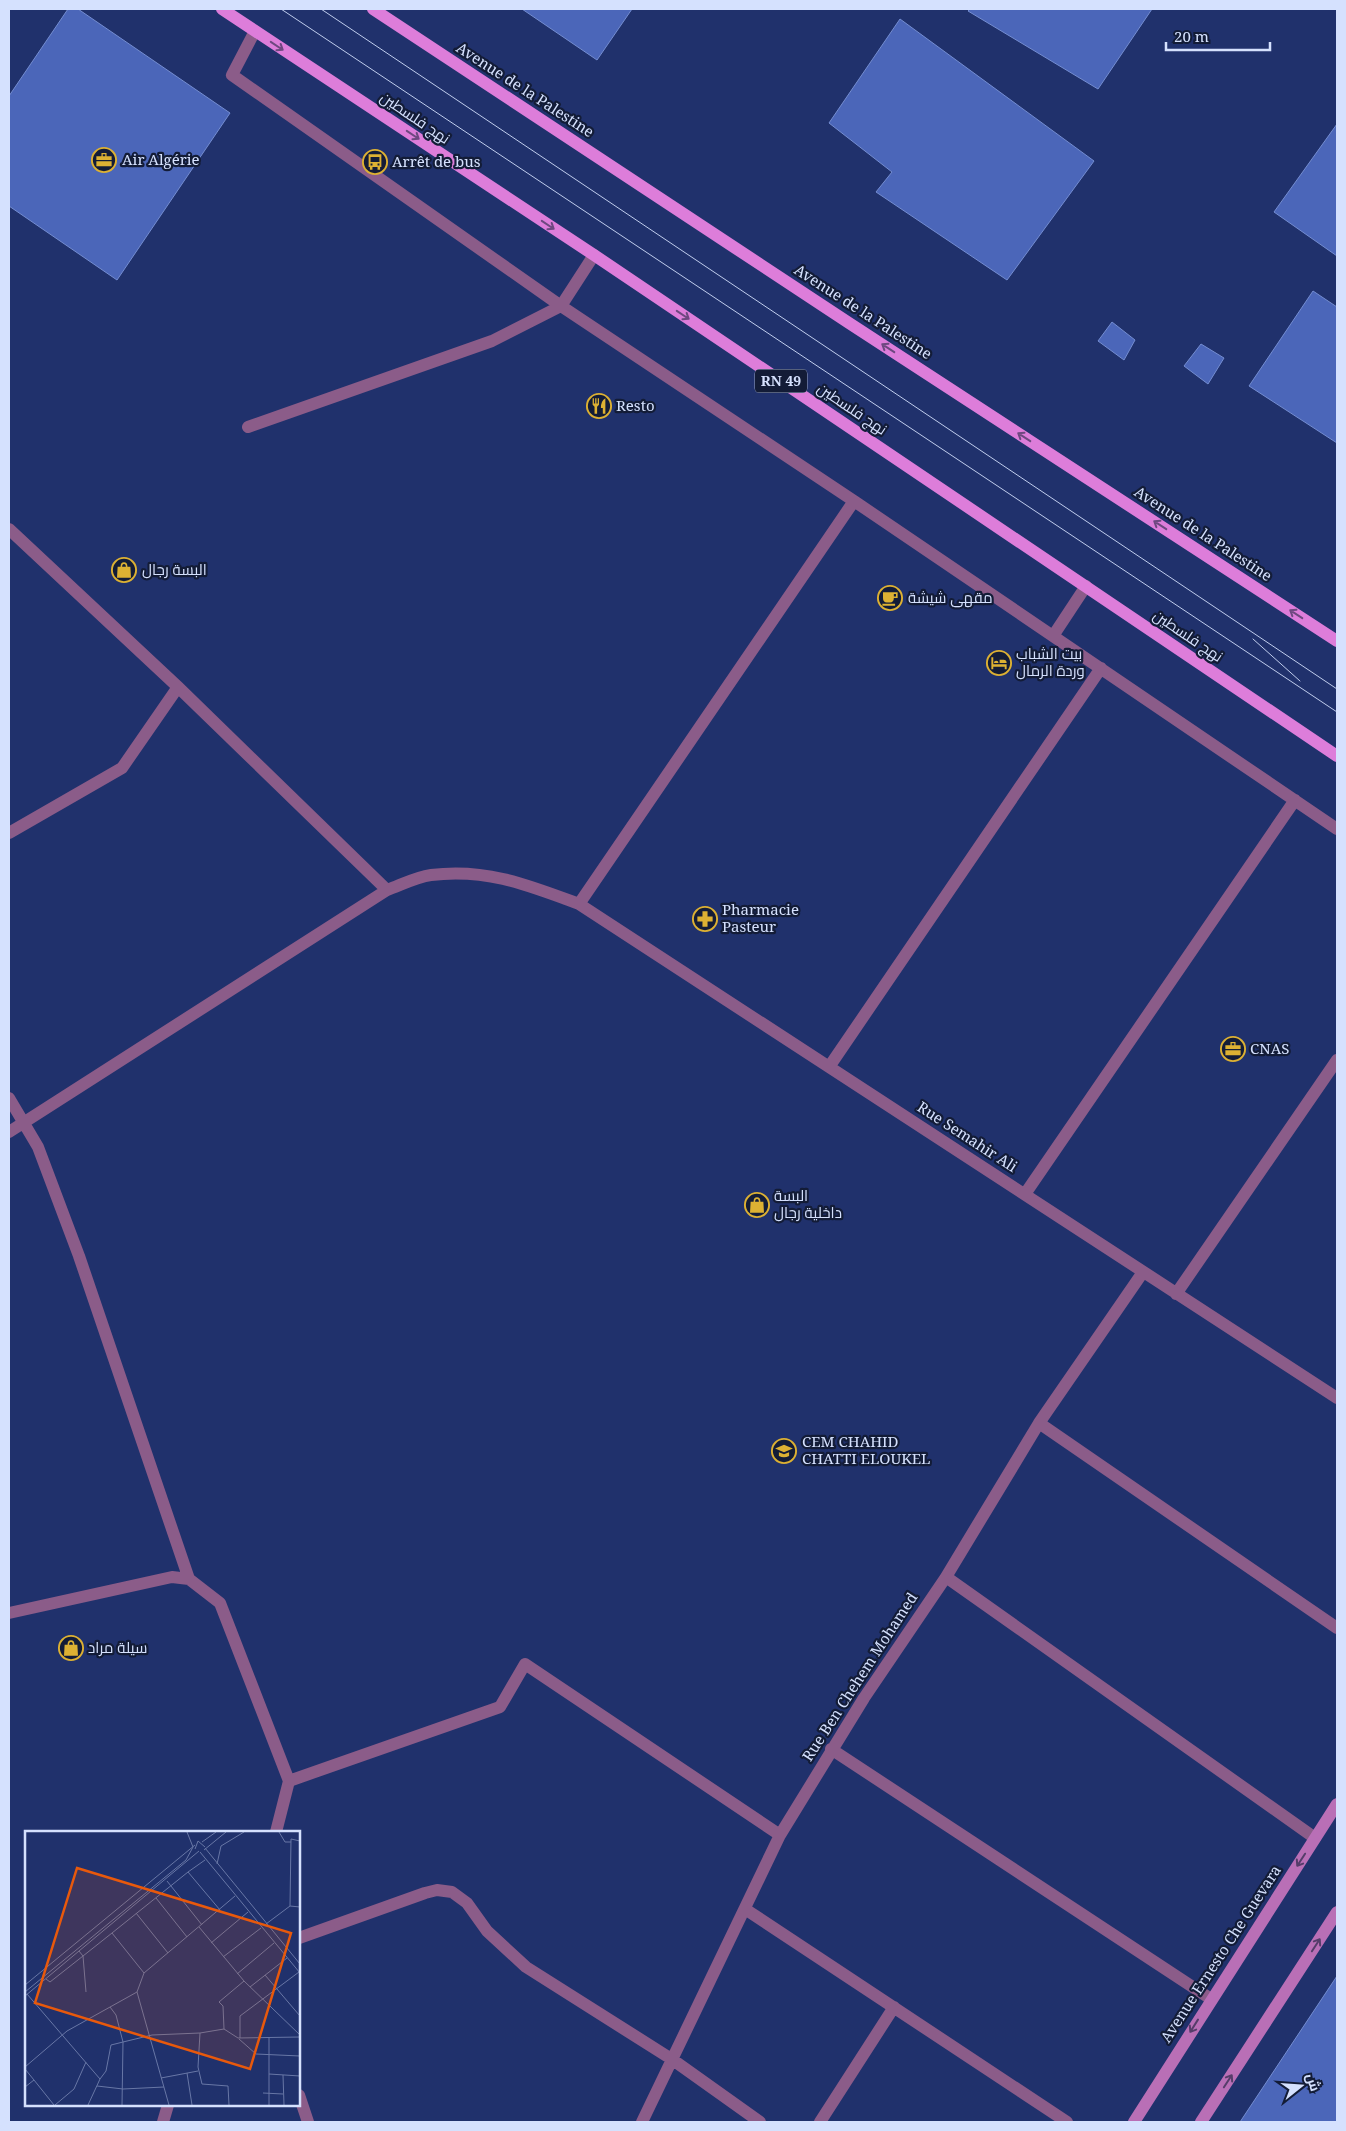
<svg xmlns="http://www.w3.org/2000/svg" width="1346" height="2131" font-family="'Noto Serif',Cairo,serif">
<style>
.building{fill:#4b66b9;stroke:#748dd1}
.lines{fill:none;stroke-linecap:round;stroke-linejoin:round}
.street{stroke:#8b5c89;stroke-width:12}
.secondary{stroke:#b96fb6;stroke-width:12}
.primary{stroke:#dd7dda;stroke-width:12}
.tram{stroke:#c0cded;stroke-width:1}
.oneway{stroke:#6e4880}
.oneway2{stroke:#553d6a}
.labels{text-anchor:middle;stroke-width:4.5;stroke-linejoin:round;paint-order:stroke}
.shield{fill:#131c37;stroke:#9ba6c2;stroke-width:1}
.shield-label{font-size:14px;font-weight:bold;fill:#d5e1fe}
.street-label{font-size:15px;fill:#d5e1fe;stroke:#131c37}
.poi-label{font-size:15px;fill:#d5e1fe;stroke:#131c37;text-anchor:start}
.inset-road{fill:none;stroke:#6877a6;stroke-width:1}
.view{fill:#e8590c;fill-opacity:0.15;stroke:#e8590c;stroke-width:2.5}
.inset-edge{fill:none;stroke:#d5e1fe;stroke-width:2.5}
</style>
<rect width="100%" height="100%" fill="#20316c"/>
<path class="building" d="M68 9H78L230 113 117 280 9 206V96Z
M522 9H632L597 60Z
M970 9H1152L1098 89 968 11Z
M900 19 1094 161 1007 280 876 192 892 172 829 123Z
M1337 124V256L1274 212Z
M1313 291 1337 307V443L1249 386Z
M1112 322 1135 340 1124 360 1098 341Z
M1201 344 1224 358 1208 384 1184 366Z
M1337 1976V2122H1240Z"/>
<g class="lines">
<path class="street" d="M248 427 492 341 561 306 232 75 255 31
M854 501 1337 829
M9 529 178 687 387 890
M1053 636 1086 586
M9 833 122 768 178 687
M579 904 1337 1398
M829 1067 1101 668
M9 1098 38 1147 79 1256 189 1579
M9 1132 387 890C401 885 416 877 431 875 486 868 528 885 579 904L854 501 561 306 594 255
M1025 1194 1295 800
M1176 1294 1337 1060
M1039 1423 1337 1628
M946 1577 1315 1838
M9 1613 172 1577 189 1579 220 1603 289 1781
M831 1749 1211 1999
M276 1832 289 1781 500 1707 525 1664 780 1835
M745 1909 1067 2122
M299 1938 425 1893 437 1890 452 1892 467 1903 487 1931 526 1967 673 2060 760 2122
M299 2095 308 2122
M163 2122 168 2105
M642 2122 780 1835 864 1698 946 1577 1039 1423 1143 1272
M820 2122 894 2007"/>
<path class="secondary" d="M1134 2122 1337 1804
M1201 2122 1337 1912"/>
<path class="primary" d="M222 9 594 255 1337 756
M373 9 849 323 1337 641"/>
<path class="tram" d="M281 9 1337 712
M321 9 1337 689
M1253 639 1300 681"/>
</g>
<defs><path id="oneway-shaft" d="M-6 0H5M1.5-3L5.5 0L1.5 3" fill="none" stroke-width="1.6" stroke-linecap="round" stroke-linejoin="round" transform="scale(1.25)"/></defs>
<g class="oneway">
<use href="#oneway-shaft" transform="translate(277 46) rotate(34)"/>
<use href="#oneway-shaft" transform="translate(413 135) rotate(34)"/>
<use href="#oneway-shaft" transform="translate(548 225) rotate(34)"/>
<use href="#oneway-shaft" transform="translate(683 315) rotate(34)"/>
<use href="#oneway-shaft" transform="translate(888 348) rotate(-147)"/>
<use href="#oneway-shaft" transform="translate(1024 437) rotate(-147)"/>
<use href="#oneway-shaft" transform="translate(1160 525) rotate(-147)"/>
<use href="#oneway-shaft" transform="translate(1296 614) rotate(-147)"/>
</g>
<g class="oneway2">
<use href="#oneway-shaft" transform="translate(1301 1860) rotate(123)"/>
<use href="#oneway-shaft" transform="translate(1316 1945) rotate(-57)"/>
<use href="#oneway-shaft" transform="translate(1194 2026) rotate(122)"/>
<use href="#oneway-shaft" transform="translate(1228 2081) rotate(-57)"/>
</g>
<defs>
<symbol id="office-ring" viewBox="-11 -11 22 22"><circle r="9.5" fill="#131c37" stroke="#ddb133" stroke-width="1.5"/><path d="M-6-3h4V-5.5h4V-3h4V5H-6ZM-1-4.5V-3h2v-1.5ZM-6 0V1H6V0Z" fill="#ddb133"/></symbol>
<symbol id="bus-ring" viewBox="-11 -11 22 22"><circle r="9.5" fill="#131c37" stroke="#ddb133" stroke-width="1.5"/><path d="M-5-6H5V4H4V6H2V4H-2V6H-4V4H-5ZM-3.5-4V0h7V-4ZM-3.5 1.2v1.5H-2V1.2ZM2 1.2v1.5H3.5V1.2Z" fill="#ddb133"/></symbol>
<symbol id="restaurant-ring" viewBox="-11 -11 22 22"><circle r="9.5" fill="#131c37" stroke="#ddb133" stroke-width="1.5"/><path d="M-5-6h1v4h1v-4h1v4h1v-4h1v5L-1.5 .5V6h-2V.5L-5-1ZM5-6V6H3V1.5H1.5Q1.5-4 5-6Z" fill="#ddb133"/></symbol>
<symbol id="shop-ring" viewBox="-11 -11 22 22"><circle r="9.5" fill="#131c37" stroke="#ddb133" stroke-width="1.5"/><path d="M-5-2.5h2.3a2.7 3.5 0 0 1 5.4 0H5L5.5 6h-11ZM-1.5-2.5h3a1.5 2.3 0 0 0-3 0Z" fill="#ddb133"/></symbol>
<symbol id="cafe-ring" viewBox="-11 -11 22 22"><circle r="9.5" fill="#131c37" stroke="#ddb133" stroke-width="1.5"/><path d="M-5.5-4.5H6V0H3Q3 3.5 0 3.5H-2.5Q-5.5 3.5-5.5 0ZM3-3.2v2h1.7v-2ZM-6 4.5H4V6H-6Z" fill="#ddb133"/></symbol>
<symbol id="hotel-ring" viewBox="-11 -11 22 22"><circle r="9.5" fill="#131c37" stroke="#ddb133" stroke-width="1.5"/><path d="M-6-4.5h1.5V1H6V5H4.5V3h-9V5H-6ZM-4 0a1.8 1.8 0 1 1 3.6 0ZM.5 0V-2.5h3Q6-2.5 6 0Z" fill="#ddb133"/></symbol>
<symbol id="pharmacy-ring" viewBox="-11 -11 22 22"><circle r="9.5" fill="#131c37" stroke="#ddb133" stroke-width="1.5"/><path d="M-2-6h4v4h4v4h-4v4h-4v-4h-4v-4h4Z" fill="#ddb133"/></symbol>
<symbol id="school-ring" viewBox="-11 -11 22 22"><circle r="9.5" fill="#131c37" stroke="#ddb133" stroke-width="1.5"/><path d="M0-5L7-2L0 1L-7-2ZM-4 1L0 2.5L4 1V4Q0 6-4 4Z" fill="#ddb133"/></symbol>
</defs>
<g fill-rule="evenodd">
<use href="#office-ring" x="90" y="146" width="28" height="28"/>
<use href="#bus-ring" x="361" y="148" width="28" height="28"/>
<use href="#restaurant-ring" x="585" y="392" width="28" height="28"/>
<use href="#shop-ring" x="110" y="556" width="28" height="28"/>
<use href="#cafe-ring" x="876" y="584" width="28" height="28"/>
<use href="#hotel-ring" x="985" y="649" width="28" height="28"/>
<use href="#pharmacy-ring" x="691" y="905" width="28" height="28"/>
<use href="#office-ring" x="1219" y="1035" width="28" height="28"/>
<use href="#shop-ring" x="743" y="1191" width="28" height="28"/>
<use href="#school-ring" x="770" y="1437" width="28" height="28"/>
<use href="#shop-ring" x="57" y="1634" width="28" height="28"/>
</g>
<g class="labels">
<rect class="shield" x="755" y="369.5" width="52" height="23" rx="4"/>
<g class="shield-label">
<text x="781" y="386">RN 49</text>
</g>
<g class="street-label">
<text transform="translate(525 90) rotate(33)" y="5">Avenue de la Palestine</text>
<text transform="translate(415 118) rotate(34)" y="5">نهج فلسطين</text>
<text transform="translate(863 312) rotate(33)" y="5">Avenue de la Palestine</text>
<text transform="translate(852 409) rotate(34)" y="5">نهج فلسطين</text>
<text transform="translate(1203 534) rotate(33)" y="5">Avenue de la Palestine</text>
<text transform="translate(1188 636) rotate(34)" y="5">نهج فلسطين</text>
<text transform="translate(967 1137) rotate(33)" y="5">Rue Semahir Ali</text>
<text transform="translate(860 1677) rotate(-57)" y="5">Rue Ben Chehem Mohamed</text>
<text transform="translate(1221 1954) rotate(-57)" y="5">Avenue Ernesto Che Guevara</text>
</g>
<g class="poi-label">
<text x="122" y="165">Air Algérie</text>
<text x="392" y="167">Arrêt de bus</text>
<text x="616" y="411">Resto</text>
<text x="142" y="575">البسة رجال</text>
<text x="908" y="603">مقهى شيشة</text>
<text x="1016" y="659">بيت الشباب<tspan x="1016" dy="17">وردة الرمال</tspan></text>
<text x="722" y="915">Pharmacie<tspan x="722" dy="17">Pasteur</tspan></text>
<text x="1250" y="1054">CNAS</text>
<text x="774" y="1201">البسة<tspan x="774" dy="17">داخلية رجال</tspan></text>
<text x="802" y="1447">CEM CHAHID<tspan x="802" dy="17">CHATTI ELOUKEL</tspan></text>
<text x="88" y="1653">سيلة مراد</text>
</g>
</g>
<g transform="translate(25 1831)">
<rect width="275" height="275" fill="#20316c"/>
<path class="inset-road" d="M254 1 260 11H266M275 10 266 8 265 75 275 76M177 11 191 1M180 17 275 133M170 18 173 10 180 16M179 19 201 1M175 21 275 142M192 33 196 15 219 1M163 41 180 29M142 50 177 94M131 67 162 106M111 82 143 122M241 93 265 75M174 96 219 150 275 204M87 102 163 41 195 79M186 112 223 81M54 120 58 125 87 102 119 142 112 161 144 274M198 126 236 97M119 142 210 65M212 143 249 112M240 144 275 185M21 148 25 151 58 125 61 161M219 150 194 171 198 175 199 198 213 207 275 206M0 154 170 14M225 156 262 127M0 161 161 29 168 16 162 1M2 163 75 248 63 274M0 165 174 20M199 198 175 202 173 236 177 253 203 255 204 274M215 207V185L274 141M244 207V274M214 208 231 223 275 225M0 236 42 200 112 161M0 238 9 249 0 256M162 242 167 274M244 243 275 245M258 244 259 274M136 247 173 240M75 248 81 240 86 214 98 211 91 184 85 176M9 249 29 274M72 255 98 258 139 256M238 262 258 263M30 274 49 258 61 231M97 274 98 211 127 204 175 202"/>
<path class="view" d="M52 37 266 102 225 238 10 172Z"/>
<rect width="275" height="275" class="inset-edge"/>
</g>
<rect width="1346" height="2131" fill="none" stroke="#d5e1fe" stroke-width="20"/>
<g transform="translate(1301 2086) rotate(73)" stroke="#131c37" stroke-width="4" paint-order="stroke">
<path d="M0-4L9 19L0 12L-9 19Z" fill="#d5e1fe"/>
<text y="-8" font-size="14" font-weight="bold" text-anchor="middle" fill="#d5e1fe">ش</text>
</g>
<path d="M1166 42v8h104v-8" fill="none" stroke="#d5e1fe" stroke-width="2.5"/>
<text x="1174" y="42" font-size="15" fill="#d5e1fe" stroke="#131c37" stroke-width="4" paint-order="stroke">20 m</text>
</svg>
